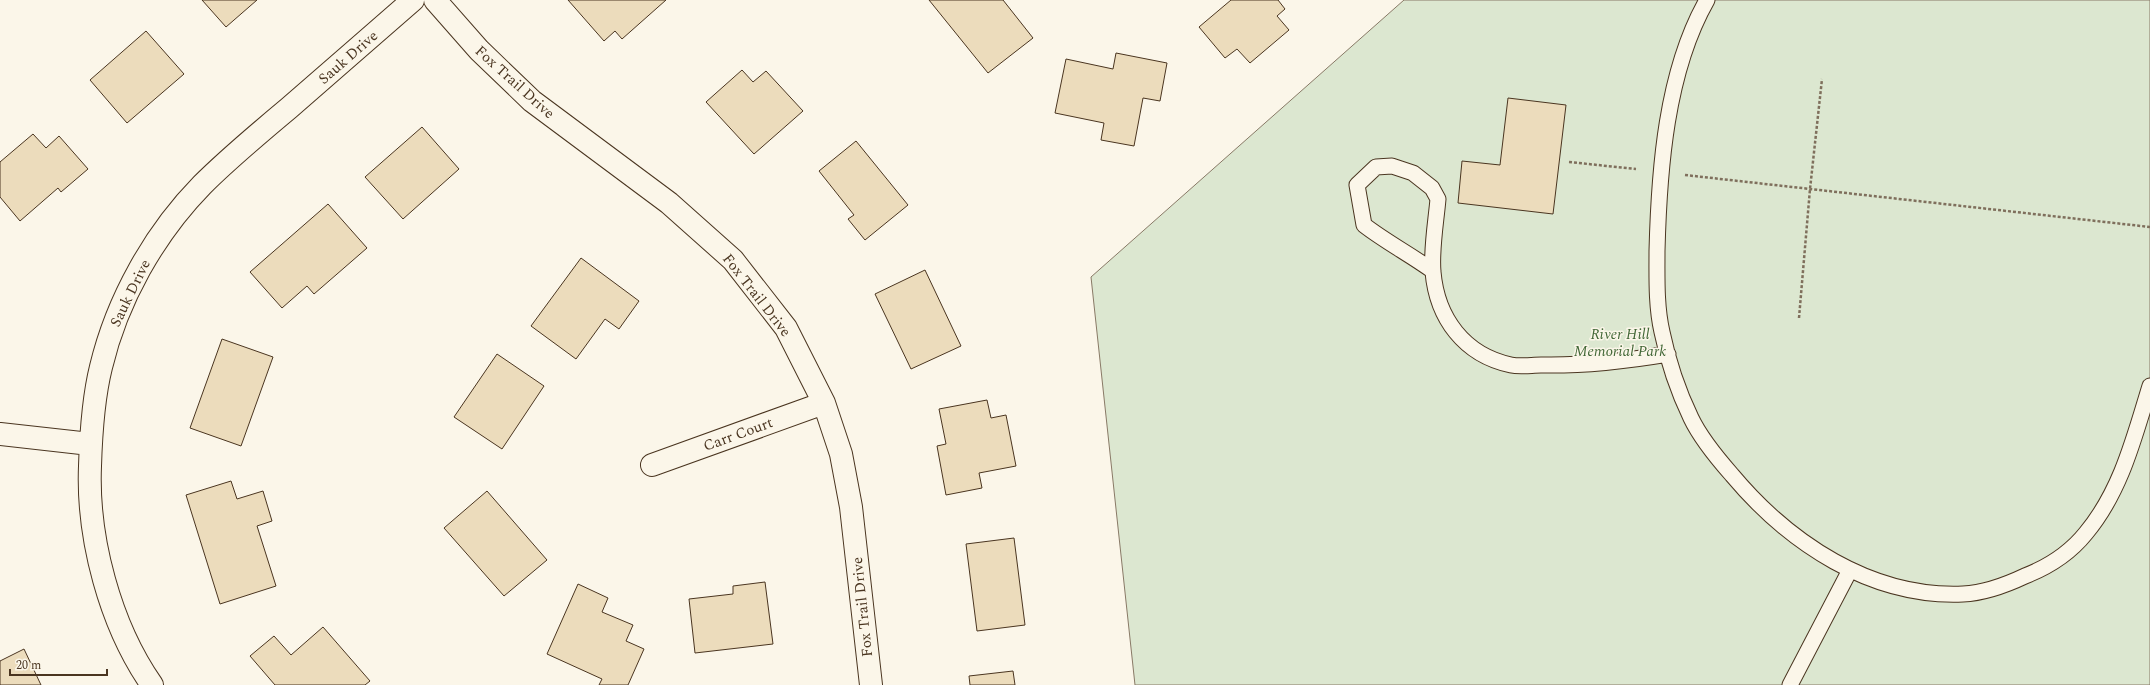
<svg xmlns="http://www.w3.org/2000/svg" width="2150" height="685" font-family="Spectral,serif">
<style>
.green{fill:#dce7d0;stroke:#887966}
.building{fill:#ecdcbc;stroke:#4a3520}
.lines{fill:none;stroke-linecap:round;stroke-linejoin:round}
.service-casing{stroke:#4a3520;stroke-width:17}
.minor-casing{stroke:#4a3520;stroke-width:24}
.path{stroke:#7f6f5c;stroke-width:2.5;stroke-dasharray:3 2;stroke-linecap:butt}
.service{stroke:#fbf6e9;stroke-width:15}
.minor{stroke:#fbf6e9;stroke-width:22}
.labels{text-anchor:middle;stroke-width:3;stroke-linejoin:round;paint-order:stroke}
.street-label{font-size:15px;fill:#4a3520;stroke:#fbf6e9}
.park-label{font-size:15px;font-style:italic;fill:#436837;stroke:#fbf6e9}
</style>
<rect width="100%" height="100%" fill="#fbf6e9"/>
<path class="green" d="M1404 0H2150V685H1135L1091 277Z"/>
<path class="building" d="M202 0H257L226 27Z
M568 0H666L622 39 615 31 604 41Z
M929 0H1003L1033 38 988 73Z
M1231 0H1278L1285 9 1277 16 1289 30 1250 63 1237 49 1225 58 1199 27Z
M146 31 184 74 127 123 90 80Z
M1116 53 1167 63 1160 101 1143 98 1134 146 1101 140 1104 123 1055 113 1066 59 1113 69Z
M742 70 753 82 766 71 803 111 754 154 706 102Z
M1508 98 1566 105 1553 214 1458 203 1462 161 1500 165Z
M422 127 459 169 403 219 365 177Z
M33 134 46 148 59 136 88 169 61 192 58 188 20 221 0 197V162Z
M856 141 908 205 865 240 848 219 854 215 819 171Z
M328 204 367 248 314 294 307 286 282 308 250 272Z
M581 258 639 301 619 329 605 319 576 359 531 326Z
M925 270 961 346 911 369 875 294Z
M222 339 273 357 241 446 190 428Z
M497 354 544 386 502 449 454 417Z
M987 400 991 418 1006 415 1016 466 979 473 982 488 946 495 937 446 946 444 939 409Z
M231 481 237 499 263 491 272 521 257 526 276 586 220 604 186 495Z
M487 491 547 560 504 596 444 528Z
M1014 538 1025 625 977 631 966 544Z
M765 582 773 644 695 653 689 599 733 594V586Z
M578 584 608 598 602 612 633 625 626 641 644 649 628 685H599L602 679 547 654Z
M323 627 370 681 365 685H275L250 656 274 636 291 655Z
M24 649 41 685H0V661Z
M1013 671 1015 685H970L969 676Z"/>
<g class="lines">
<defs>
<path id="service" d="M1707 0C1666 72 1659 170 1657 251 1657 277 1656 306 1662 332 1668 361 1678 391 1691 418 1701 439 1717 458 1732 475 1789 543 1871 598 1963 594 1985 593 2006 585 2025 576 2048 567 2070 553 2086 533 2121 491 2134 438 2150 386
M1433 271C1411 255 1386 242 1364 225L1357 185 1376 167 1392 166 1413 173 1432 188 1438 199C1436 222 1431 249 1433 272 1437 318 1464 355 1511 365 1520 367 1532 365 1541 365 1584 366 1626 361 1668 354
M1790 685 1850 570"/>
<path id="minor" d="M435 0 479 50 532 101 669 203 733 260 786 328 824 403 841 454 851 507 871 685
M0 434 90 444
M652 465 824 403
M152 685C110 625 87 538 90 466 91 433 93 399 101 367 117 300 154 234 202 185 229 158 259 133 289 108 330 72 372 36 413 0"/>
</defs>
<use href="#service" class="service-casing"/>
<use href="#minor" class="minor-casing"/>
<path class="path" d="M1569 162 1636 169
M1685 175 2150 227
M1799 318 1810 189 1822 79"/>
<use href="#service" class="service"/>
<use href="#minor" class="minor"/>
</g>
<g class="labels">
<g class="street-label">
<text transform="translate(348 57) rotate(-41)" y="5">Sauk Drive</text>
<text transform="translate(515 82) rotate(42)" y="5">Fox Trail Drive</text>
<text transform="translate(130 293) rotate(-64)" y="5">Sauk Drive</text>
<text transform="translate(757 295) rotate(52)" y="5">Fox Trail Drive</text>
<text transform="translate(738 434) rotate(-20)" y="5">Carr Court</text>
<text transform="translate(862 607) rotate(-96)" y="5">Fox Trail Drive</text>
</g>
<g class="park-label">
<text x="1620" y="339">River Hill<tspan x="1620" dy="17">Memorial Park</tspan></text>
</g>
</g>
<path d="M10 669v6h97v-6" fill="none" stroke="#4a3520" stroke-width="2"/>
<text x="16" y="669" font-size="12" fill="#4a3520" stroke="#fbf6e9" stroke-width="3" paint-order="stroke">20 m</text>
</svg>
